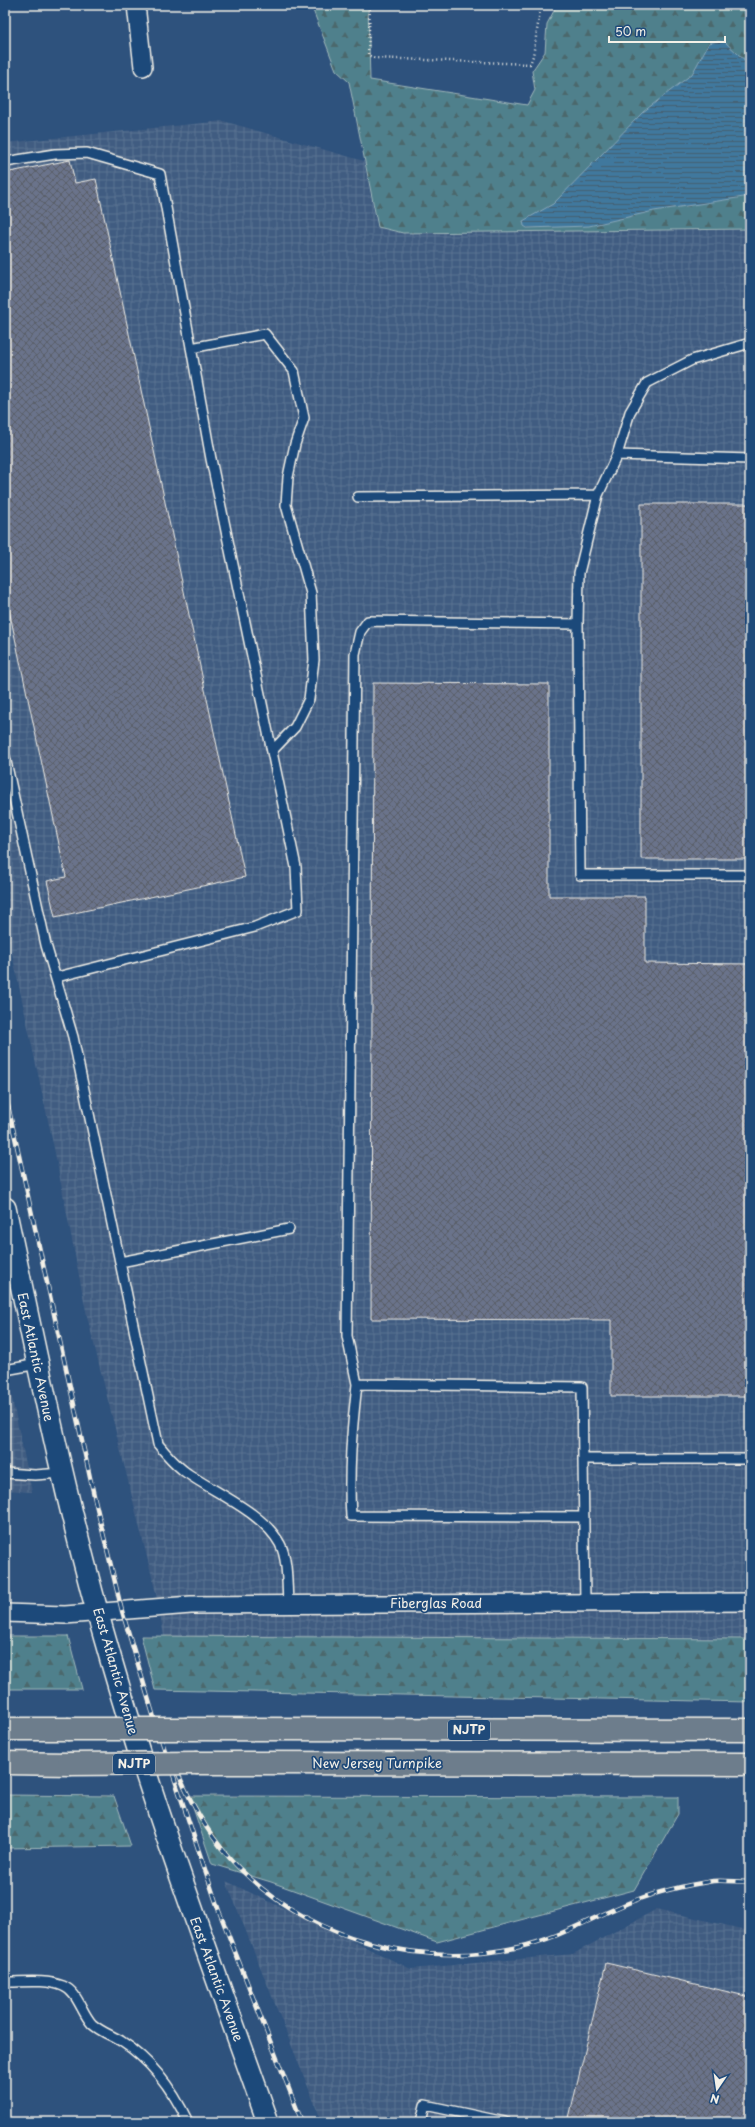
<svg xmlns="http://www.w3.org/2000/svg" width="755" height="2127" font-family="'Playpen Sans',sans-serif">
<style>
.industrial{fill:url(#industrial-grid)}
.forest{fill:url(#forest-firs);stroke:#a2b8ba}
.water{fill:url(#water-rules);stroke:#89a8bb}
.building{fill:url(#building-cross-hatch);stroke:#f4f1e8}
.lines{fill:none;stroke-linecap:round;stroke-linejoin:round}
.service-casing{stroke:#f4f1e8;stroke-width:12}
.minor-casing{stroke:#f4f1e8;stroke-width:20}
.tertiary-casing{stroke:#f4f1e8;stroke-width:24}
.motorway-casing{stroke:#f4f1e8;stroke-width:25}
.path{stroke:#f4f1e8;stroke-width:2.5;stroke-dasharray:1 3;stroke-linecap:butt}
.service{stroke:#1f4a7a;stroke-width:9}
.minor{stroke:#1f4a7a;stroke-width:17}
.tertiary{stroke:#1f4a7a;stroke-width:21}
.motorway{stroke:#6d7d8c;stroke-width:22}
.rail-casing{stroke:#f4f1e8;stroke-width:4.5}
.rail{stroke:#1f4a7a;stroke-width:3;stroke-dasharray:9;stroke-linecap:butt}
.motorway-bridge-casing{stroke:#f4f1e8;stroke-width:25;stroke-linecap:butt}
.motorway-bridge{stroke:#6d7d8c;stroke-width:22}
.labels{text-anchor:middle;stroke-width:3.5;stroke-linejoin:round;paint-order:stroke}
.shield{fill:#1f4a7a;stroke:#b4bfc7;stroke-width:1}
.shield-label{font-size:12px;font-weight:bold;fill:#f4f1e8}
.street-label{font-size:13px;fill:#f4f1e8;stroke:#1f4a7a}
</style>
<defs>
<pattern id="industrial-grid" width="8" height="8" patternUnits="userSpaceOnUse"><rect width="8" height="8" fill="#405c81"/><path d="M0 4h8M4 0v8" fill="none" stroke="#5c7493"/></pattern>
<pattern id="forest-firs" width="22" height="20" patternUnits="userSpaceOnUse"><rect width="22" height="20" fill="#4f808c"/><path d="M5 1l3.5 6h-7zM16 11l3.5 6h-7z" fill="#4c676c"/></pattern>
<pattern id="water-rules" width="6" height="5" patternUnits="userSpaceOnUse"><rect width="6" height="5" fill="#41789d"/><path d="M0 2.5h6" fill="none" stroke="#456072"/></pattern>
<pattern id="building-cross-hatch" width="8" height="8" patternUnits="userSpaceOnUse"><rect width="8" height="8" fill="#6b738b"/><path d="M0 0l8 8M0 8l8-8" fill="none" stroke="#5a5e68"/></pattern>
</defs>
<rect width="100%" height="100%" fill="#2e527d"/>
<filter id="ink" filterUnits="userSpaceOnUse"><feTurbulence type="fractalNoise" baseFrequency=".025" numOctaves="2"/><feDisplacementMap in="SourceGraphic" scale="8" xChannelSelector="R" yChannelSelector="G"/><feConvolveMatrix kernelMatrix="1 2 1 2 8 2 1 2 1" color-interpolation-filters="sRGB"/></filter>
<g filter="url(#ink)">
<path class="industrial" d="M223 121 364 161 377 227 403 233 750 229V1639L164 1636 156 1593 87 1316 54 1148 5 921V143Z
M5 1366 28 1473 32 1492 5 1490Z
M226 1881 411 1969 573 1954 657 1909 750 1931V2122H322Z"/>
<path class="forest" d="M311 5H368L370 80 527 105 535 90 532 71 545 52 547 24 557 5H750V229L403 233 378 227 349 82 336 70Z
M5 1636H68L82 1689H5Z
M141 1636 750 1639V1702L155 1690Z
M5 1795 114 1796 131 1846 5 1848Z
M189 1796 678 1797V1814L634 1890 437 1942 271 1882 212 1864Z"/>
<path class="water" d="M718 41 725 42 750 65V196L654 211 589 226 527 228 524 226 523 221 553 204 643 112 692 74 709 43Z"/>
<path class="building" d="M70 160 75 183 96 179 245 877 55 917 47 881 66 877 5 591V173Z
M641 504H750V859H641Z
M373 683 549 684V896H645V963L750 964V1396H611V1320L371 1319Z
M606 1963 750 1997V2122H568Z"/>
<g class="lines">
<defs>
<path id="service" d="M5 162 55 154 87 153 160 174 211 459 296 867 298 910 255 927 57 977
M191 348 265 334 294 371 304 418 295 444 288 477 286 505 311 593 314 660 309 699 295 727 272 751
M617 455 630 412 647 383 692 360 750 343
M358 497 598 495 617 455 750 459
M578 624 580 875H750
M5 757 46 945 73 1037 158 1444C166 1454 174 1463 184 1471 213 1492 263 1512 280 1544 288 1558 287 1588 288 1604
M120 1262 289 1229
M5 1370 38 1364
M357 1384C352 1429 348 1471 351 1516L584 1517
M583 1459H750
M5 1473 35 1475 62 1473
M585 1602 582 1387 357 1384 347 1336 355 654 360 632 368 621 578 624 579 573 598 495
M5 1982C24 1982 45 1979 63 1986 78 1992 81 2012 92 2024 101 2032 111 2035 121 2041 151 2060 173 2090 188 2122
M421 2122 425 2105 505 2122"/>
<path id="minor" d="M136 5 143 67
M5 1613 65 1615 191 1605 750 1602"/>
<path id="tertiary" d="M5 1208C37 1359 67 1511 111 1660 156 1816 214 1969 268 2122"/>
<path id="motorway" d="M5 1729H67
M187 1729 750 1730
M5 1763 69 1764
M198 1763 750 1764"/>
</defs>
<use href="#service" class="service-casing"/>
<use href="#minor" class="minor-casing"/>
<use href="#tertiary" class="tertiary-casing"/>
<use href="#motorway" class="motorway-casing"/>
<path class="path" d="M370 5 368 55 374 58 530 64 533 56 541 5"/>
<use href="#service" class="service"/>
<use href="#minor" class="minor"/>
<use href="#tertiary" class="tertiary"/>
<use href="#motorway" class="motorway"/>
<defs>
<path id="rail" d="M5 1092 95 1500 122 1611 155 1721 219 1911 302 2122
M177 1771C192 1806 212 1841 239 1868 312 1940 420 1969 519 1947 561 1938 596 1915 636 1900 660 1891 688 1885 713 1881 725 1880 738 1882 750 1882"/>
</defs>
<use href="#rail" class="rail-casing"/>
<use href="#rail" class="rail"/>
<defs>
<path id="motorway-bridge" d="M67 1729H187
M69 1764 198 1763"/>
</defs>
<use href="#motorway-bridge" class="motorway-bridge-casing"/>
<use href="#motorway-bridge" class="motorway-bridge"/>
</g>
</g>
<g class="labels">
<g class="shield">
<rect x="448" y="1720" width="42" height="20" rx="3"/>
<rect x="113" y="1754" width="42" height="20" rx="3"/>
</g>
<g class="shield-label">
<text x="469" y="1734">NJTP</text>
<text x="134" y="1768">NJTP</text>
</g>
<g class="street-label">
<text transform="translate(36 1357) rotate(78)" y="5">East Atlantic Avenue</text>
<text x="436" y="1608">Fiberglas Road</text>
<text transform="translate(116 1671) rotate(74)" y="5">East Atlantic Avenue</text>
<text x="377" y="1768">New Jersey Turnpike</text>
<text transform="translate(217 1979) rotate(70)" y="5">East Atlantic Avenue</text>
</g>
</g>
<rect width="755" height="2127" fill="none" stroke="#1f4a7a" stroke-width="20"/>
<rect x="10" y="10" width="735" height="2107" fill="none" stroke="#f4f1e8" stroke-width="1.5" filter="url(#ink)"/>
<g transform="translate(717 2089) rotate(193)" stroke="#1f4a7a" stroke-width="3" paint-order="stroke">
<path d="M0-3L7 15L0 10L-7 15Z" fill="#f4f1e8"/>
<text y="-6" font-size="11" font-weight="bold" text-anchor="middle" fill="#f4f1e8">N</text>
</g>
<path d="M609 36v6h116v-6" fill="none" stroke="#f4f1e8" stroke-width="2"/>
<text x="615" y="36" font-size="12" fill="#f4f1e8" stroke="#1f4a7a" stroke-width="3" paint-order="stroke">50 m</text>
</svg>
